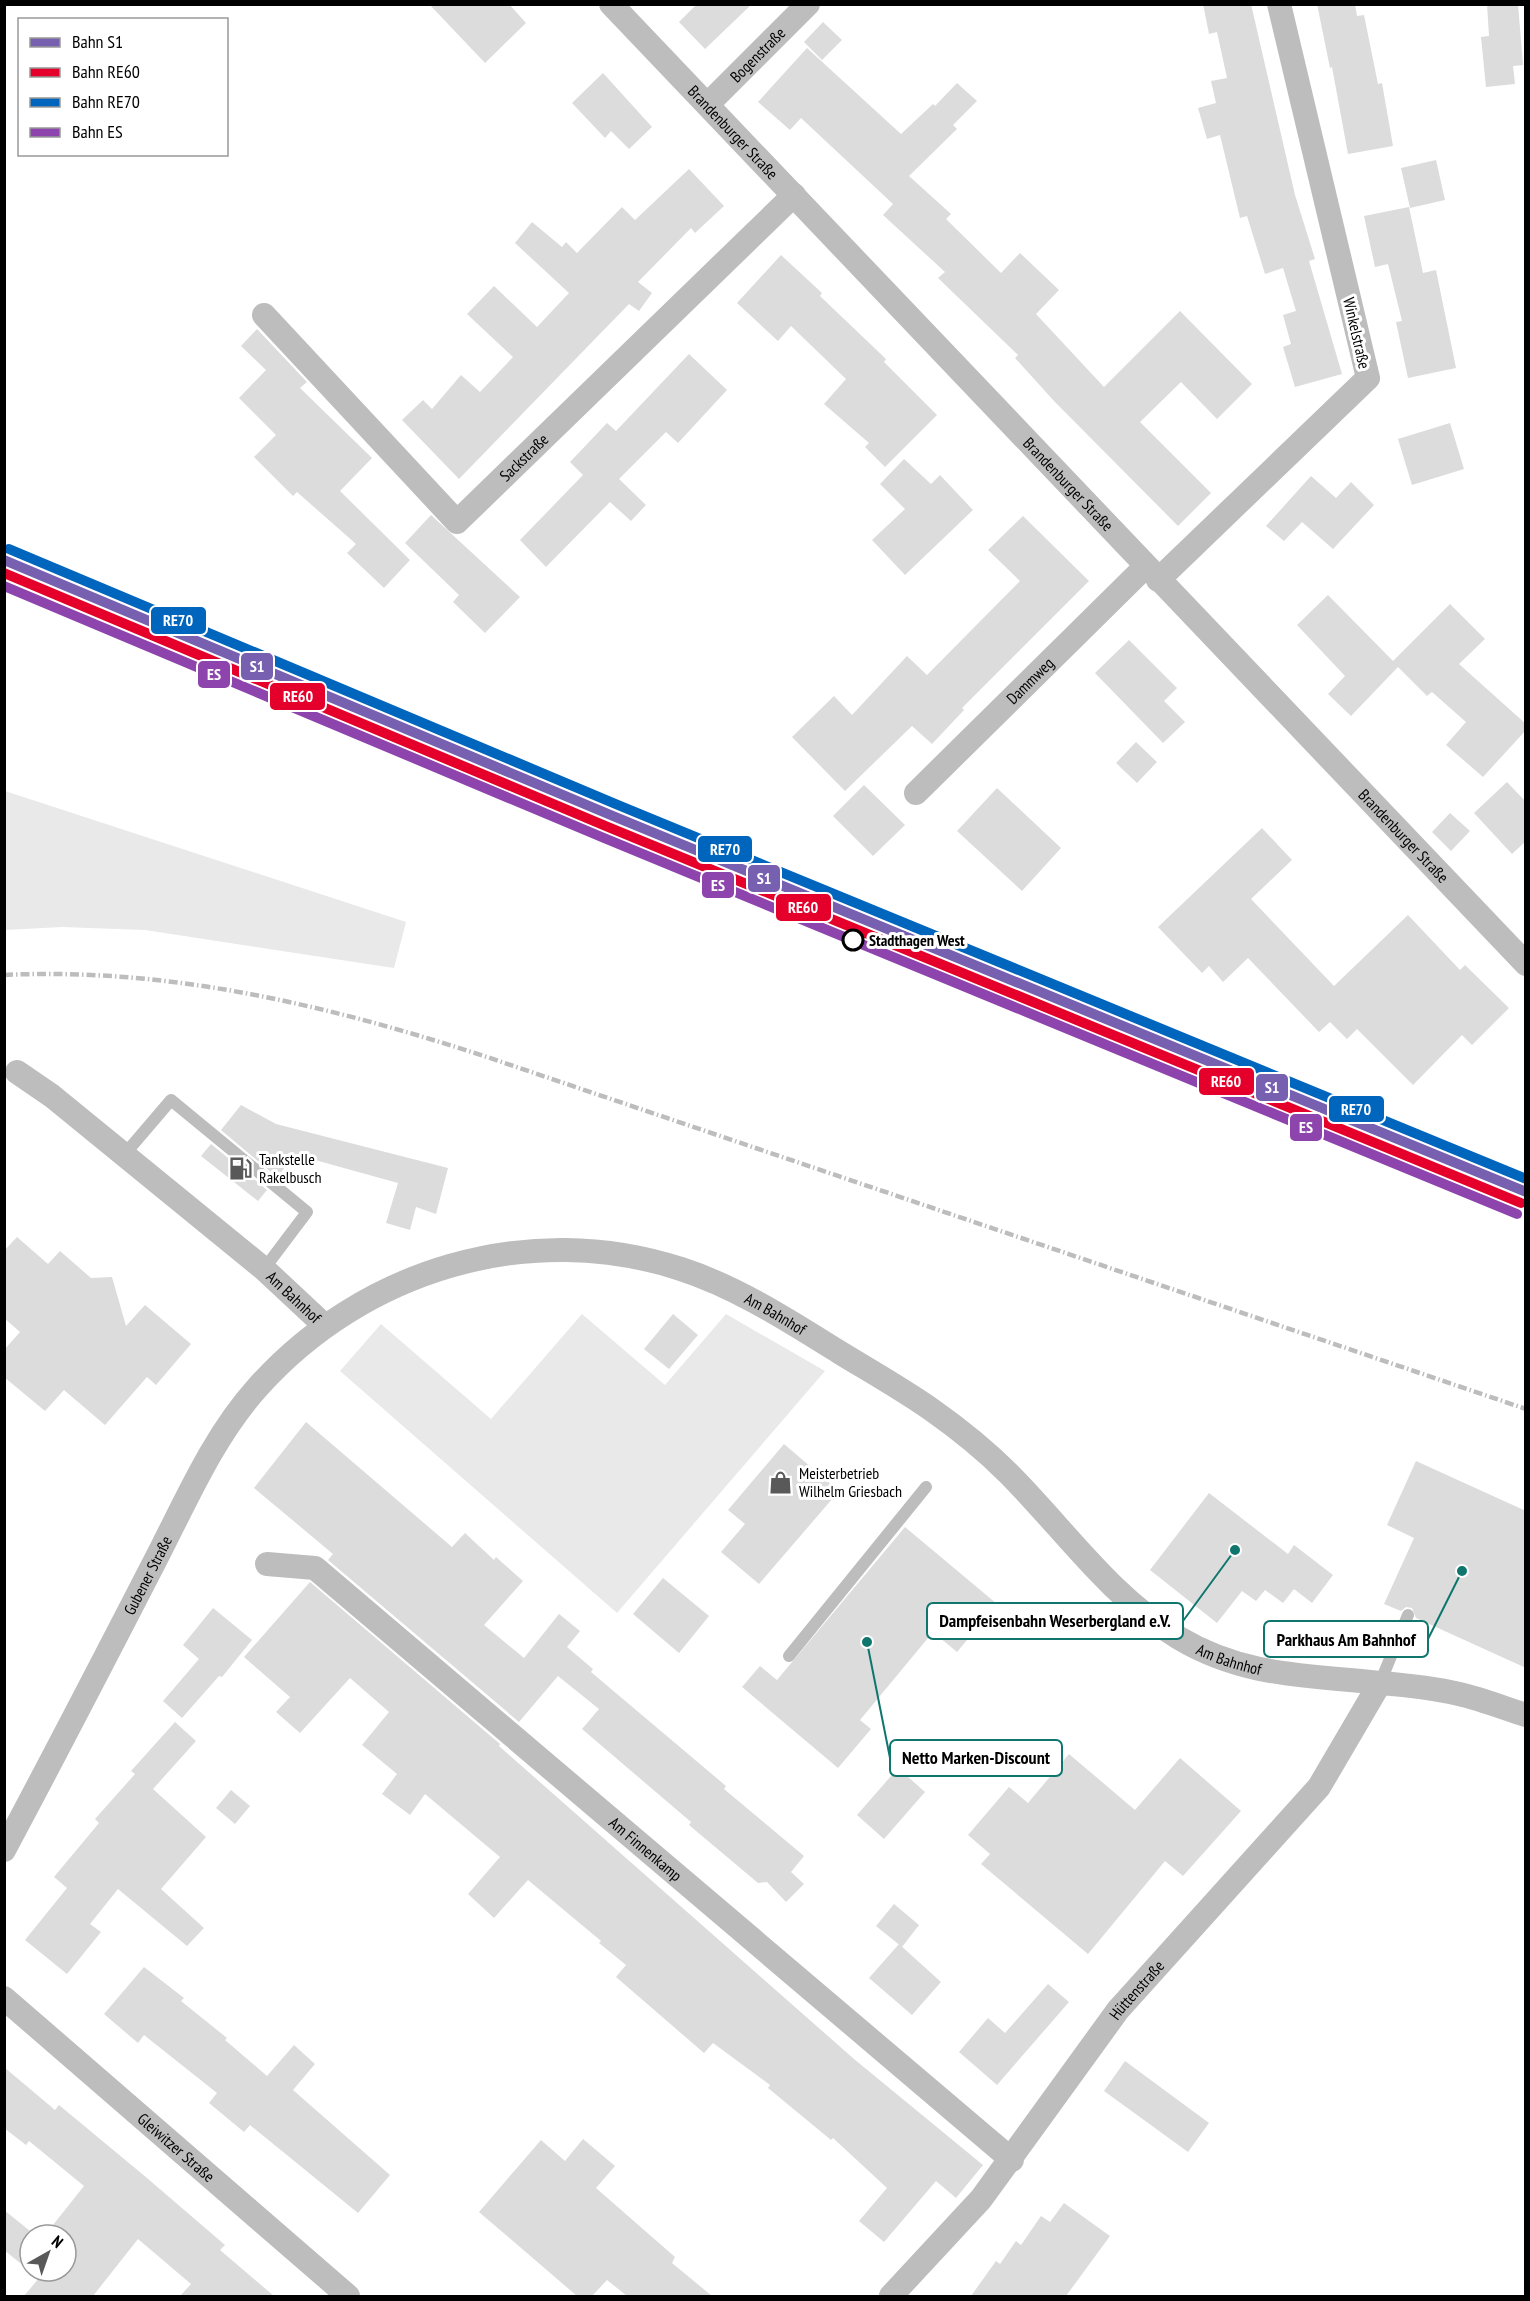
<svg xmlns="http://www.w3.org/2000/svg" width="1530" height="2301" font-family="'PT Sans Narrow',sans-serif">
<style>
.green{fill:#e9e9e9}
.building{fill:#dcdcdc}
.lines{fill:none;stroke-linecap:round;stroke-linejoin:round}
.service{stroke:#bdbdbd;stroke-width:12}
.minor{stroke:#bdbdbd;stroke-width:24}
.rail{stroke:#bdbdbd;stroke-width:4.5;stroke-dasharray:9 3 1.5 3;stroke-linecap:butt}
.rail-1-casing{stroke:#fff;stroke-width:15}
.rail-2-casing{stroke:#fff;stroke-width:15}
.rail-3-casing{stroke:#fff;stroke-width:15}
.rail-4-casing{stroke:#fff;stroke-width:15}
.rail-1{stroke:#7760b0;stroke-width:10}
.rail-2{stroke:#e4002b;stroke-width:10}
.rail-3{stroke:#0065bd;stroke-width:10}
.rail-4{stroke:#8e44ad;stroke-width:10}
.stop-dot{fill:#fff;stroke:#000;stroke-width:3}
.labels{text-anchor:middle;stroke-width:6;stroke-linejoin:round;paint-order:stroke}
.street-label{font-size:16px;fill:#000;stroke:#fff}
.stop-label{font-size:16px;font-weight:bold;fill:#000;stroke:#fff;text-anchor:start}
.poi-label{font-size:16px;fill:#000;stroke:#fff;text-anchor:start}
.leader{fill:none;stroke:#0f766e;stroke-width:2}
.callout-dot{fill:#0f766e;stroke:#fff;stroke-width:2}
.callout{fill:#fff;stroke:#0f766e;stroke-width:2}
.callout-label{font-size:18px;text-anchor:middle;font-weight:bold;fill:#000}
.line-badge{stroke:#fff;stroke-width:2}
.badge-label{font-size:16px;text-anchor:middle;font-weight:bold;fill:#fff}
</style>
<rect width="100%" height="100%" fill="#fff"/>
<path class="green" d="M5 791 406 922 394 968 145 930 62 927 5 930Z
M582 1314 665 1385 726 1314 825 1371 617 1613 340 1371 381 1324 491 1419Z"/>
<path class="building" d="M429 4H509L526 23 485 63Z
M697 4H752L705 49 679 22Z
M1203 4H1251L1295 195 1315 259 1309 261 1342 374 1295 387 1283 347 1291 344 1283 315 1296 311 1283 268 1265 274 1247 216 1240 218 1220 135 1207 139 1198 108 1216 103 1211 81 1227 78 1217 32 1209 34Z
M1317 4H1355L1357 16 1364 15 1378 84 1382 83 1393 146 1348 154 1332 67 1330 68Z
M1487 4H1518L1523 65 1513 66 1515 84 1486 87 1481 37 1489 36Z
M823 22 842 40 822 60 804 42Z
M807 48 901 134 933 104 935 106 957 83 977 101 953 125 957 129 909 176 951 214 946 219 1001 273 1020 253 1059 290 1036 314 1104 387 1180 311 1252 384 1217 419 1181 382 1140 422 1211 493 1178 526 1054 401 1015 358 1018 355 938 278 945 272 883 215 893 204 801 118 790 130 758 102Z
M603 73 652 127 629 149 611 131 605 138 572 103Z
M1436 160 1445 200 1410 208 1401 168Z
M689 169 724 206 695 233 691 228 638 282 652 293 639 311 629 304 459 479 402 420 423 400 432 409 461 375 480 392 513 357 467 314 494 286 537 327 569 293 515 243 532 222 562 247 566 242 577 253 622 207 635 220Z
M1409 207 1423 273 1436 270 1456 368 1408 378 1396 322 1402 321 1388 264 1375 267 1364 216Z
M781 255 822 293 820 296 886 359 884 362 937 415 885 467 865 447 869 443 824 404 846 379 791 326 778 341 737 303Z
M257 329 307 382 300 388 372 458 340 491 410 560 384 588 347 553 356 544 297 492 293 496 254 457 276 435 239 398 266 370 241 346Z
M689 354 727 390 678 443 666 432 619 479 646 505 631 521 610 502 546 567 520 540 583 475 570 462 607 423 616 431Z
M1450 423 1464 469 1412 485 1398 439Z
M904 459 931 484 940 475 973 510 905 575 872 540 905 509 880 484Z
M1311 476 1336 498 1351 482 1374 505 1333 549 1302 522 1284 541 1266 526Z
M431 515 520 597 485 633 453 602 459 595 405 543Z
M1023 516 1089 581 962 708 964 710 932 744 912 726 845 791 792 737 834 696 852 715 907 656 927 675 1020 581 988 550Z
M1328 595 1393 661 1450 604 1485 639 1459 664 1526 724V730L1483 777 1446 745 1466 722 1432 692 1427 696 1398 667 1351 716 1328 694 1345 676 1297 625Z
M1129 640 1177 688 1164 701 1185 722 1163 743 1095 673Z
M1136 742 1157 762 1137 783 1116 763Z
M1507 782 1526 802V841L1512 854 1474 813Z
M864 785 905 825 873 856 833 816Z
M997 788 1061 848 1022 891 957 831Z
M1450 813 1470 831 1451 851 1432 832Z
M1262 828 1292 860 1251 899 1334 986 1408 915 1460 970 1465 965 1509 1008 1472 1045 1462 1035 1413 1085 1357 1029 1347 1039 1330 1022 1319 1032 1248 958 1223 982 1209 966 1202 973 1158 927Z
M241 1105 276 1124 448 1168 436 1214 416 1207 410 1230 386 1223 398 1183 315 1160 314 1167 290 1161 277 1177 221 1130Z
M211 1144 267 1190 258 1201 201 1156Z
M17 1237 48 1264 60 1251 91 1278 112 1277 126 1326 145 1305 191 1344 156 1385 147 1377 105 1425 64 1390 45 1411 4 1377V1350L20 1332 4 1318V1251Z
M673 1314 698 1335 669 1369 644 1349Z
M306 1422 452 1547 465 1533 494 1560 496 1557 523 1581 484 1625 524 1658 559 1614 580 1631 567 1647 593 1669 591 1672 726 1786 724 1789 804 1856 791 1872 804 1884 786 1902 767 1882 758 1883 689 1825 691 1822 582 1729 599 1709 558 1676 519 1722 328 1560 333 1554 254 1488Z
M784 1444 839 1491 759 1584 721 1552 745 1524 728 1510Z
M1416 1461 1526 1511V1668L1416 1618 1412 1608 1406 1607 1401 1611 1384 1604 1414 1538 1387 1525Z
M1209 1493 1288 1554 1294 1545 1333 1575 1312 1603 1294 1589 1283 1603 1265 1590 1256 1601 1242 1591 1217 1623 1150 1570Z
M905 1527 997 1604 957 1652 933 1632 860 1720 871 1729 838 1768 742 1687 760 1666 777 1680Z
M663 1578 709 1616 679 1653 633 1614Z
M310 1582 500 1744 499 1746 854 2059 983 2165 956 2198 936 2181 884 2242 859 2221 887 2188 833 2138 831 2140 768 2088 770 2085 713 2043 704 2053 616 1977 626 1965 599 1943 601 1941 528 1880 494 1918 468 1894 500 1857 425 1794 410 1815 382 1794 397 1774 362 1745 389 1712 350 1678 300 1733 276 1712 290 1697 244 1657Z
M213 1608 252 1640 222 1677 219 1676 182 1718 163 1701 199 1659 183 1645Z
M175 1722 196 1741 153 1789 206 1837 161 1889 204 1928 187 1946 118 1889 90 1924 101 1932 67 1974 25 1940 67 1888 54 1877 99 1823 95 1819 135 1774 131 1771Z
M1069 1754 1135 1810 1180 1758 1241 1811 1183 1876 1165 1861 1088 1954 981 1864 990 1854 968 1835 1009 1787 1028 1803Z
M898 1768 925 1792 884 1839 857 1815Z
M231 1790 250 1806 235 1824 216 1808Z
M894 1904 919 1925 902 1947 876 1926Z
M899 1944 941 1982 912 2015 869 1978Z
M144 1967 184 1998 181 2001 227 2038 225 2040 267 2076 294 2045 315 2064 293 2090 390 2175 358 2213 250 2125 244 2132 209 2103 217 2093 144 2035 138 2043 104 2014Z
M1048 1984 1069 2002 997 2085 959 2052 988 2018 1005 2033Z
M1125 2061 1209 2123 1188 2152 1104 2091Z
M4 2067 55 2110 59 2105 147 2178 225 2245 220 2250 274 2296H180L191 2284 138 2239 93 2296H24L39 2278 30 2271H66V2235H45L84 2186 29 2141 26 2145 4 2128Z
M583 2139 615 2166 596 2188 675 2257 672 2263 712 2296H627L607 2280 592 2296H577L479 2212 541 2140 565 2161Z
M1064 2203 1110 2236 1066 2296H971L996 2261 1000 2264 1016 2241 1021 2245 1041 2216 1050 2222Z
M4 2210 35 2235H30V2271L4 2250Z"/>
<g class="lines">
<path class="service" d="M124 1155 171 1100 307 1212 264 1269
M789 1656 926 1487
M1380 1683 1408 1615"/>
<g class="minor">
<path id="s1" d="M611 4 1526 964"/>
<path id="s2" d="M708 104 808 4"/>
<path id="s3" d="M264 315 457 522 794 195"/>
<path d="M1158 580 1368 378 1279 4"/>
<path id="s4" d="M916 793 1145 567"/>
<path id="s5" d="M17 1072 52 1096 264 1269 324 1325"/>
<path id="s6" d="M267 1564 315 1568 1012 2160"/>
<path id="s7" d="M4 1850C56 1753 106 1656 156 1559 186 1501 213 1437 257 1388 362 1270 529 1219 681 1269 737 1287 789 1321 839 1352 870 1371 902 1389 932 1410 959 1429 985 1450 1008 1473 1065 1530 1109 1596 1179 1638 1244 1677 1308 1675 1380 1683 1406 1685 1434 1688 1459 1694 1481 1699 1504 1708 1526 1715"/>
<path id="s8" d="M4 1998 348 2296"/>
<path id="s9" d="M891 2296 981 2199 1118 2010 1319 1787 1380 1683"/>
</g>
<path class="rail" d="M4 975C170 967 331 1006 487 1057L1526 1409"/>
<defs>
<path id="rail-1" d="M4 560 613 816 1526 1192"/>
<path id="rail-2" d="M4 573 608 827 1521 1203"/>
<path id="rail-3" d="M9 549 618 805 1526 1179"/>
<path id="rail-4" d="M4 586 604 838 1517 1214"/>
</defs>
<use href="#rail-1" class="rail-1-casing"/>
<use href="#rail-2" class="rail-2-casing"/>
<use href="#rail-3" class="rail-3-casing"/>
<use href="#rail-4" class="rail-4-casing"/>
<use href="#rail-1" class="rail-1"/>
<use href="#rail-2" class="rail-2"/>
<use href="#rail-3" class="rail-3"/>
<use href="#rail-4" class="rail-4"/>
</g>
<defs>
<symbol id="fuel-bare" viewBox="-9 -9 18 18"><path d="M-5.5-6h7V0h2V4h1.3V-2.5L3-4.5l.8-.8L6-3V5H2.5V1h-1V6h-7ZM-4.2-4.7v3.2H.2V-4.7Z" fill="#595959" stroke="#fff" stroke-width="2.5" paint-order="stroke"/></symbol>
<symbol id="shop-bare" viewBox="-9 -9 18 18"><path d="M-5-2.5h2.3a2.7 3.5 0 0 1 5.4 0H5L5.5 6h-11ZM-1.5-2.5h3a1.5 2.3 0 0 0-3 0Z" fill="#595959" stroke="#fff" stroke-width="2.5" paint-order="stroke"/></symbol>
</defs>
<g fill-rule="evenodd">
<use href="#fuel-bare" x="224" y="1152" width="33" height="33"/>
<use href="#shop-bare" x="764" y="1466" width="33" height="33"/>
</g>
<circle class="stop-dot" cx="853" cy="940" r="10"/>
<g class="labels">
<g class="street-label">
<text dy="6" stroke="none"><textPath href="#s2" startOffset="70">Bogenstraße</textPath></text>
<text dy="6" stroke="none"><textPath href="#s1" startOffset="177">Brandenburger Straße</textPath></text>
<text transform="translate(1357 333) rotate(77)" y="6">Winkelstraße</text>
<text dy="6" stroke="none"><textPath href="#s3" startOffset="376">Sackstraße</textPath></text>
<text dy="6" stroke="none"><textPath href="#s1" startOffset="663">Brandenburger Straße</textPath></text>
<text dy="6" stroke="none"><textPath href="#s4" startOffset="160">Dammweg</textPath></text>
<text dy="6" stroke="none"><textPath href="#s1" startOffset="1149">Brandenburger Straße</textPath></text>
<text dy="6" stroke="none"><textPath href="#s5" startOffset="357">Am Bahnhof</textPath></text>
<text dy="6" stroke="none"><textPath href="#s7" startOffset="1098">Am Bahnhof</textPath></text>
<text dy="6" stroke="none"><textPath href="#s7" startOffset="310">Gubener Straße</textPath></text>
<text dy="6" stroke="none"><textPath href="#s7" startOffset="1674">Am Bahnhof</textPath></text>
<text dy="6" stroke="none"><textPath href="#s6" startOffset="482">Am Finnenkamp</textPath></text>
<text dy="6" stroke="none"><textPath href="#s9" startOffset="393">Hüttenstraße</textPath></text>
<text dy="6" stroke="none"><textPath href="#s8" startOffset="228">Gleiwitzer Straße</textPath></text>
</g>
<g class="stop-label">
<text x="869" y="946">Stadthagen West</text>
</g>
<g class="poi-label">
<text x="259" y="1165">Tankstelle<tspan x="259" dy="18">Rakelbusch</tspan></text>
<text x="799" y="1479">Meisterbetrieb<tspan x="799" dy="18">Wilhelm Griesbach</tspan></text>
</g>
</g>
<path class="leader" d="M1235 1550L1183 1621M1462 1571L1428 1639M867 1642L890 1758"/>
<g class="callout-dot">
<circle cx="1235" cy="1550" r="6"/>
<circle cx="1462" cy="1571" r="6"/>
<circle cx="867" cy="1642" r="6"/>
</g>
<g class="callout">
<rect x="927" y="1603" width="256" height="36" rx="6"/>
<rect x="1264" y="1621" width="164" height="36" rx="6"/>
<rect x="890" y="1740" width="172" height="36" rx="6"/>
</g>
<g class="callout-label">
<text x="1055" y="1627">Dampfeisenbahn Weserbergland e.V.</text>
<text x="1346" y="1646">Parkhaus Am Bahnhof</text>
<text x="976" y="1764">Netto Marken-Discount</text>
</g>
<g class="line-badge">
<rect x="150" y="606" width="57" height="29" rx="6" fill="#0065bd"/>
<rect x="240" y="652" width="34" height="29" rx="6" fill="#7760b0"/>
<rect x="197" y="660" width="34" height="29" rx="6" fill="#8e44ad"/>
<rect x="269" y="682" width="57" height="29" rx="6" fill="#e4002b"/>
<rect x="697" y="835" width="56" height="28" rx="6" fill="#0065bd"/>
<rect x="747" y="864" width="34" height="29" rx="6" fill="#7760b0"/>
<rect x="701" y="871" width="34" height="28" rx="6" fill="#8e44ad"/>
<rect x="775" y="893" width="57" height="29" rx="6" fill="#e4002b"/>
<rect x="1198" y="1067" width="57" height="29" rx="6" fill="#e4002b"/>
<rect x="1255" y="1073" width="34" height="29" rx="6" fill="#7760b0"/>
<rect x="1328" y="1095" width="57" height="28" rx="6" fill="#0065bd"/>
<rect x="1289" y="1113" width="34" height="29" rx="6" fill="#8e44ad"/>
</g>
<g class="badge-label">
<text x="178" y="626">RE70</text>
<text x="257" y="672">S1</text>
<text x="214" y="680">ES</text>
<text x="298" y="702">RE60</text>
<text x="725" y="855">RE70</text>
<text x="764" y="884">S1</text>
<text x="718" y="891">ES</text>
<text x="803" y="913">RE60</text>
<text x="1226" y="1087">RE60</text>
<text x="1272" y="1093">S1</text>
<text x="1356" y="1115">RE70</text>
<text x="1306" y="1133">ES</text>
</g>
<rect width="1530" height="2301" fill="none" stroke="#000000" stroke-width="12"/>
<rect x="18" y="18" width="210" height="138" fill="#ffffff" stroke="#999999" stroke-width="1.5"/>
<rect x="30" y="38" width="30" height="9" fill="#7760b0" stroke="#999999" stroke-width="1.5"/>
<text x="72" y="48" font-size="18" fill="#000000">Bahn S1</text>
<rect x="30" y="68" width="30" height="9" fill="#e4002b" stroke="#999999" stroke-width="1.5"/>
<text x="72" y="78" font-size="18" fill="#000000">Bahn RE60</text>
<rect x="30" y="98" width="30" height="9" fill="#0065bd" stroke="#999999" stroke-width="1.5"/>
<text x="72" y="108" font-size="18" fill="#000000">Bahn RE70</text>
<rect x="30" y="128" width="30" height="9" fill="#8e44ad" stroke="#999999" stroke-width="1.5"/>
<text x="72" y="138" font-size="18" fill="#000000">Bahn ES</text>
<g transform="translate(48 2253) rotate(40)"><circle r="28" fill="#ffffff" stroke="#999999" stroke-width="1.5"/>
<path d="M0-4.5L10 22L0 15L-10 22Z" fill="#595959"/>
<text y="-9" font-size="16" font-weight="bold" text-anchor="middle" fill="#000000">N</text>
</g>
</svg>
